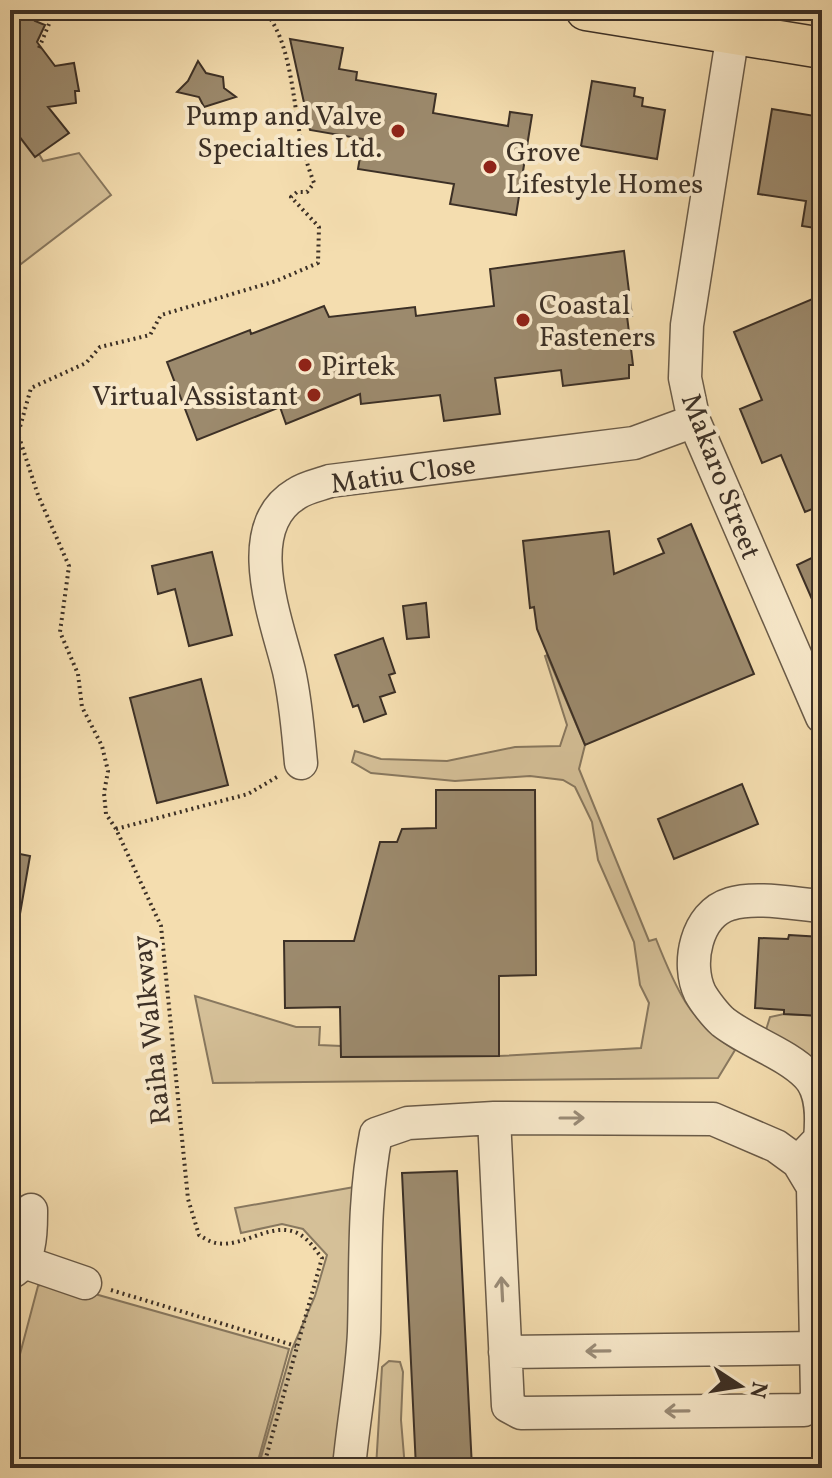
<svg xmlns="http://www.w3.org/2000/svg" width="832" height="1478" font-family="Vollkorn,serif">
<style>
.green{fill:#d5c098;stroke:#88785f;stroke-width:2}
.building{fill:#9c8a6d;stroke:#3c3026;stroke-width:2}
.lines{fill:none;stroke-linecap:round;stroke-linejoin:round}
.minor-casing{stroke:#6a5b48;stroke-width:35}
.major-casing{stroke:#3c3026;stroke-width:43}
.path{stroke:#3c3026;stroke-width:4;stroke-dasharray:2 4;stroke-linecap:butt}
.minor{stroke:#f8e9cb;stroke-width:32}
.major{stroke:#f4ddaf;stroke-width:40}
.oneway{stroke:#9a8c78}
.poi-dot{fill:#8f2418;stroke:#f8e9cb;stroke-width:3}
.labels{text-anchor:middle;stroke-width:8;stroke-linejoin:round;paint-order:stroke}
.poi-label{font-size:28px;fill:#3c3026;stroke:#f8e9cb;text-anchor:start}
.street-label{font-size:28px;fill:#3c3026;stroke:#f8e9cb}
</style>
<rect width="100%" height="100%" fill="#f4ddaf"/>
<filter id="stains"><feTurbulence type="fractalNoise" baseFrequency=".0025" numOctaves="4"/><feColorMatrix values="0 0 0 0 .2 0 0 0 0 .09 0 0 0 0 .02 0 0 0 .5 -.17"/></filter>
<radialGradient id="worn" r=".72"><stop offset=".6" stop-color="#630" stop-opacity="0"/><stop offset="1" stop-color="#630" stop-opacity=".3"/></radialGradient>
<path class="green" d="M10 125 35 157 39 154 43 161 79 153 111 195 17 267 10 258Z
M547 655 585 745 579 769 649 941 656 939C675 987 690 1023 735 1050L718 1078 213 1083 195 996 296 1027H320L319 1045 341 1046V1057L499 1056 641 1048 649 1003 640 985 634 942 598 860 592 822 575 787 563 780 530 776 455 781 371 773 352 762 355 751 381 759 447 761 515 747 560 746 567 725 545 656Z
M784 1014 822 1016V1068L765 1033 770 1017Z
M360 1186 359 1313 334 1468H258L292 1349 315 1296 327 1255 303 1229 282 1224 241 1233 235 1208Z
M49 1281 289 1349 256 1468H10V1392L38 1286Z
M389 1361 400 1362 403 1372 401 1420 405 1468H376L382 1367Z"/>
<path class="building" d="M10 10H39L35 21 45 25 37 42 55 66 74 63 79 91H75L76 103 48 107 69 133 35 157 10 124Z
M290 39 343 48 339 69 357 72 356 80 436 94 433 113 508 126 510 112 532 115 516 215 450 204 454 184 358 169 363 139 310 130Z
M198 61 206 73 223 77 224 88 236 97 204 107 199 97 177 92 188 81Z
M592 81 635 88 634 96 643 98 642 106 665 110 657 159 581 146Z
M772 109 815 116 813 127 822 128V229L802 226 806 201 758 194Z
M624 251 632 316H627L633 365H629V378L563 386 561 370 495 378 500 414 444 421 440 395 361 404 360 394 286 424 280 407 197 440 167 362 250 330 251 334 324 306 329 317 415 307 416 316 494 306 490 269Z
M822 295V505L805 512 781 455 762 463 740 409 762 400 734 332Z
M691 524 754 674 585 745 537 629 534 607 530 608 523 541 609 531 614 574 664 553 658 539Z
M212 552 232 635 189 646 175 589 158 594 152 566Z
M822 553V622L797 565Z
M426 603 429 637 407 639 403 606Z
M383 638 395 673 389 675 395 692 380 697 386 714 364 722 358 705 353 707 335 655Z
M201 679 228 785 157 803 130 698Z
M742 784 758 824 674 859 658 819Z
M436 790H535L536 975 499 976V1056L341 1057 340 1007 285 1008 284 941H354L380 842H397L402 829 436 828Z
M10 852 30 856 20 914 10 913Z
M789 935 822 937V1016L784 1014V1010L755 1008 759 938 788 939Z
M457 1171 472 1468H416L402 1173Z"/>
<g class="lines">
<defs>
<path id="minor" d="M733 33 687 325 685 378 694 421 822 717
M301 763C298 732 296 702 289 671 277 621 239 528 296 494 306 487 319 485 330 481L634 443 694 421
M798 1162 820 1139C822 1118 823 1091 807 1075 787 1054 747 1041 723 1022 716 1016 705 1002 700 993 686 964 696 914 730 904 755 896 795 904 822 906
M21 1261 85 1283
M10 1273C32 1262 31 1231 31 1210
M505 1352 816 1348
M349 1468C353 1423 362 1377 364 1332 366 1266 363 1200 376 1134L408 1123 494 1118 713 1119 776 1146 798 1162 813 1187 817 1397 813 1405 804 1410 521 1413 508 1406 494 1118"/>
<path id="major" d="M586 10 822 48"/>
</defs>
<use href="#minor" class="minor-casing"/>
<use href="#major" class="major-casing"/>
<path class="path" d="M263 10C290 36 293 99 300 135 303 151 308 167 314 183L307 192H297L291 197 319 227 318 263 276 281 161 315 150 335 100 347 86 363 31 388 18 434 38 495 69 566 60 632 78 674 82 707 102 746 108 771 104 793 106 814 116 829 161 926 188 1199 199 1235C204 1238 210 1242 216 1243 246 1249 278 1214 306 1239 312 1244 317 1252 322 1258L263 1468
M39 48 54 12 52 10
M116 829 248 794 277 777
M111 1290 296 1346"/>
<use href="#minor" class="minor"/>
<use href="#major" class="major"/>
</g>
<defs><path id="oneway-shaft" d="M-6 0H5M1.5-3L5.5 0L1.5 3" fill="none" stroke-width="1.6" stroke-linecap="round" stroke-linejoin="round" transform="scale(2)"/></defs>
<g class="oneway">
<use href="#oneway-shaft" transform="translate(572 1118)"/>
<use href="#oneway-shaft" transform="translate(502 1289) rotate(-93)"/>
<use href="#oneway-shaft" transform="translate(598 1351) rotate(179)"/>
<use href="#oneway-shaft" transform="translate(677 1411) rotate(179)"/>
</g>
<g class="poi-dot">
<circle cx="398" cy="131" r="8"/>
<circle cx="490" cy="167" r="8"/>
<circle cx="523" cy="320" r="8"/>
<circle cx="305" cy="365" r="8"/>
<circle cx="314" cy="395" r="8"/>
</g>
<g class="labels">
<g class="poi-label">
<text x="382" y="125" text-anchor="end">Pump and Valve<tspan x="382" dy="32">Specialties Ltd.</tspan></text>
<text x="506" y="161">Grove<tspan x="506" dy="32">Lifestyle Homes</tspan></text>
<text x="539" y="314">Coastal<tspan x="539" dy="32">Fasteners</tspan></text>
<text x="321" y="375">Pirtek</text>
<text x="298" y="405" text-anchor="end">Virtual Assistant</text>
</g>
<g class="street-label">
<text transform="translate(403 473) rotate(-8)" y="10">Matiu Close</text>
<text transform="translate(722 476) rotate(69)" y="10">Makaro Street</text>
<text transform="translate(150 1030) rotate(-96)" y="10">Raiha Walkway</text>
</g>
</g>
<rect width="832" height="1478" fill="none" stroke="#f4ddaf" stroke-width="40"/>
<rect x="12" y="12" width="808" height="1454" fill="none" stroke="#3c3026" stroke-width="4"/>
<rect x="20" y="20" width="792" height="1438" fill="none" stroke="#3c3026" stroke-width="2"/>
<g transform="translate(740 1386) rotate(102)" stroke="#f8e9cb" stroke-width="6" paint-order="stroke">
<path d="M0-6L14 30L0 20L-14 30Z" fill="#3c3026"/>
<text y="-12" font-size="22" font-weight="bold" text-anchor="middle" fill="#3c3026">N</text>
</g>
<rect width="100%" height="100%" filter="url(#stains)"/>
<rect width="100%" height="100%" fill="url(#worn)"/>
</svg>
